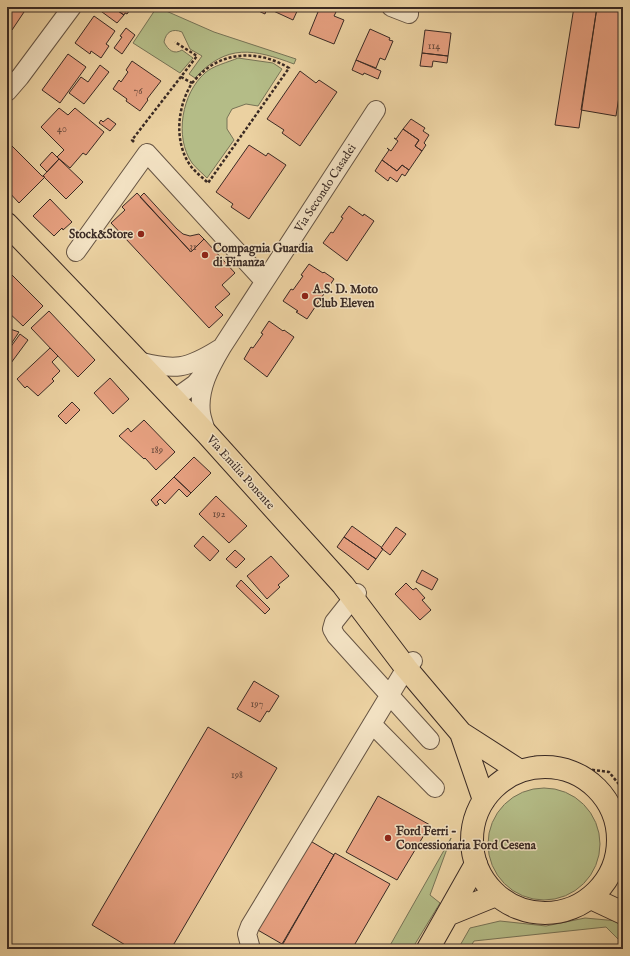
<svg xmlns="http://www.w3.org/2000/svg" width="630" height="956" font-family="'IM FELL English',serif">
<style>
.green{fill:#b4bc87;stroke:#777356}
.building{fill:#e6a080;stroke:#3a2a24}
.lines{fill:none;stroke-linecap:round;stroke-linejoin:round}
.minor-casing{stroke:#665443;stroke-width:20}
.major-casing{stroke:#3a2a24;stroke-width:24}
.highway-casing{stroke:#3a2a24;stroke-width:24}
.path{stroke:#3a2a24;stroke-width:2.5;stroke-dasharray:3 2;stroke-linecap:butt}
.minor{stroke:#f2e1c2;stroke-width:18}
.major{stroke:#ebd1a1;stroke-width:22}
.highway{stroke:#ebd1a1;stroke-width:22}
.poi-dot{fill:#8f2418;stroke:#f2e1c2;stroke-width:1.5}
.labels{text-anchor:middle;stroke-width:3;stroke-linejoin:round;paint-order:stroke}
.number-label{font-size:10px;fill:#65483b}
.street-label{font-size:12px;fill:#3a2a24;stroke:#f2e1c2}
.poi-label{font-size:12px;font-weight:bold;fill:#3a2a24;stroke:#f2e1c2;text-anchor:start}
</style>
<rect width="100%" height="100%" fill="#ebd1a1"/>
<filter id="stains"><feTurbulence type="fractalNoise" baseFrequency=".005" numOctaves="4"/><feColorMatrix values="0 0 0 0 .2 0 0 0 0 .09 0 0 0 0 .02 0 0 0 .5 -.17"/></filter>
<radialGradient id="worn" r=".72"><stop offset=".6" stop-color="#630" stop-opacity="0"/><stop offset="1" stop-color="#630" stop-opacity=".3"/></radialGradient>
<path class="green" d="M157 7 214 32 296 59 294 64C254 49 227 43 195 78L189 74 202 56 190 49 182 32C172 28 166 32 164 42 168 50 174 55 182 50L193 58 180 73 133 43Z
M238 58 273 63 282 69 258 106 246 104 232 109 227 118V129L234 140 207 178C202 173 196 168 192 163 174 137 182 93 205 73 212 66 229 62 238 58Z
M488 844a56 56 0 1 1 112 0a56 56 0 1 1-112 0Z
M451 838 430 895 440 903 412 949H388Z
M585 918 618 921 623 924V944L606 927 474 941 469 949H458L470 928 500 921 546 926Z"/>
<path class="building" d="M7 7H23L26 9 12 30 7 26Z
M100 7H112L124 15 117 23 98 9Z
M112 7H132L127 14 125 13 124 15Z
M250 7H299L293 20 267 8 265 14Z
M320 7H325L336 12 334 16 344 20 334 44 309 34Z
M574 7H597L579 128 555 125Z
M597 7H623V70L616 116 581 110Z
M94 16 115 31 106 44 109 46 101 58 91 51 90 54 75 43Z
M126 28 135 35 122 54 114 48 122 37 120 36Z
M370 29 390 38 389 40 393 41 385 60 380 58 376 68 356 60Z
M425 30 451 33 448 56 422 53Z
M422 53 448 56 447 63 433 61 432 67 420 66Z
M68 54 86 67 60 103 42 90Z
M356 60 381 71 378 79 364 73 363 75 352 70Z
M132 61 161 81 147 99 148 100 140 111 126 101 127 99 113 89 119 80 121 82 128 72 126 70Z
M100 65 109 72 84 104 69 93 81 77 88 82Z
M300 71 316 83 319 80 337 92 300 146 282 133 284 130 267 119Z
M59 108 68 115 75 108 104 132 86 155 83 153 70 168 57 157 64 150 41 127Z
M108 118 116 124 110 131 99 123 101 120 103 122Z
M411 119 425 128 423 131 429 135 424 143 426 145 422 151 415 146 419 140 403 129Z
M403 129 419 140 415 146 422 151 409 170 402 165 397 171 382 160 389 150 387 148 391 151 398 141 394 138 396 139Z
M8 142 42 176 45 177 19 203 7 190Z
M249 145 266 156 268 153 286 165 249 219 231 207 233 204 216 192Z
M52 152 59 159 47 172 40 165Z
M59 159 83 182 66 199 43 176Z
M382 160 397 171 402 165 409 170 405 176 402 174 397 182 390 177 388 181 375 171Z
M137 193 191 252 204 239 235 273 222 285 230 294 215 307 223 315 209 328 111 223 125 210 122 207Z
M144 193 177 229 183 234 190 236 199 234 204 239 191 252 140 197Z
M50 199 72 222 63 230 62 228 54 236 33 216Z
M349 206 363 216 364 214 374 221 347 261 323 243 331 232 333 233 343 218 341 217Z
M309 264 323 273 324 272 334 279 307 319 296 312 298 311 283 301 291 289 293 290 303 276 301 275Z
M7 270 43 306 23 326 7 311Z
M49 311 95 360 78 377 31 328Z
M269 321 283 331 284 330 294 337 267 377 244 359 251 347 253 348 263 334 261 333Z
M7 328 19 332 11 344 7 342Z
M20 334 28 340 11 363 7 360V352Z
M50 348 58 356 52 362 60 371 52 379 54 381 38 396 27 386 25 388 17 379Z
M110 378 129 399 113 414 94 393Z
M72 402 80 410 66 424 58 416Z
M144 420 175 452 156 470 145 458 144 459 119 436 128 428 131 432Z
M194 457 211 473 191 493 174 477Z
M174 477 191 493 187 497 179 489 165 504 160 499 157 502 159 504 156 506 151 500Z
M216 496 247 526 229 543 199 514Z
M352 526 381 547 383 549 376 559 344 537Z
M396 527 406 534 390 555 381 548Z
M203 536 219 551 210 561 194 546Z
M344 537 376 559 368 570 337 547Z
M235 550 245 559 236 568 226 559Z
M271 556 289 576 278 585 280 587 267 599 247 576Z
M422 570 438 579 432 590 416 582Z
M241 580 270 609 265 614 236 586Z
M406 583 413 590 416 588 425 598 422 600 431 610 420 620 395 594Z
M254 681 279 696 269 712 267 711 260 722 237 709Z
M208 727 277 768 171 949H132L92 925Z
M378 796 430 825 397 880 346 852Z
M307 839 334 855 282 944 256 929Z
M335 853 390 884 352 949H280Z"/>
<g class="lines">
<defs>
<path id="minor" d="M391 7 409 14V7
M7 92 20 77 72 7
M76 252 147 153 264 281
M138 361C175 371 187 369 219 349
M174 399 195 384 206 371
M207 434C205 427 202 420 201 413 198 389 210 367 222 347L376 110
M357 593 334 622 332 629 336 636 430 740
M372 724 435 788
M251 949 247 934 250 926 406 668 413 661"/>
<path id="major" d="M7 224 82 302 207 434 343 585 406 668 461 733 520 771
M461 733 484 800
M472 840a73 73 0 1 1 146 0a73 73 0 1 1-146 0Z
M591 898 623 913"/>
<path id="highway" d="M447 915 496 895
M428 949 476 864"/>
</defs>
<use href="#minor" class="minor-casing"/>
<use href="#major" class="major-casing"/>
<use href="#highway" class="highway-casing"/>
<path class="path" d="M181 77 192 83C177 107 174 142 190 165 195 172 202 177 208 183L289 68C263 52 230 50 205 70 200 74 196 79 192 83
M134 142 132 140 197 56 175 42
M534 757 560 759 586 769 609 772 622 788 623 791"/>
<use href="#minor" class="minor"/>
<use href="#major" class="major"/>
<use href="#highway" class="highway"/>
</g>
<g class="poi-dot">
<circle cx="141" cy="234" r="4"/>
<circle cx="205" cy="255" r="4"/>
<circle cx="305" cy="296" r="4"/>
<circle cx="388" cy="838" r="4"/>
</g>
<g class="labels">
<g class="number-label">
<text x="434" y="49">114</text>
<text x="138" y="94">76</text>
<text x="62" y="132">40</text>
<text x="193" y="250">31</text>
<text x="157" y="453">189</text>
<text x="219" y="517">192</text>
<text x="257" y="707">197</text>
<text x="237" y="778">198</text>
</g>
<g class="street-label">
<text transform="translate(325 188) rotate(-57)" y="4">Via Secondo Casadei</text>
<text transform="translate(241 472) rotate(48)" y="4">Via Emilia Ponente</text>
</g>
<g class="poi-label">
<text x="133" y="238" text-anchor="end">Stock&amp;Store</text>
<text x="213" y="252">Compagnia Guardia<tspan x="213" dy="14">di Finanza</tspan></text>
<text x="313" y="293">A.S. D. Moto<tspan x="313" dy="14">Club Eleven</tspan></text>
<text x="396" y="835">Ford Ferri -<tspan x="396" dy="14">Concessionaria Ford Cesena</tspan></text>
</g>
</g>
<rect width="630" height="956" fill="none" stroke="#ebd1a1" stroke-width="24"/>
<rect x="8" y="8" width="614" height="940" fill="none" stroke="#3a2a24" stroke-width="2"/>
<rect x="12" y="12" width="606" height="932" fill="none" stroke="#3a2a24"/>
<rect width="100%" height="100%" filter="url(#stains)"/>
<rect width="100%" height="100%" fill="url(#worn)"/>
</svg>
